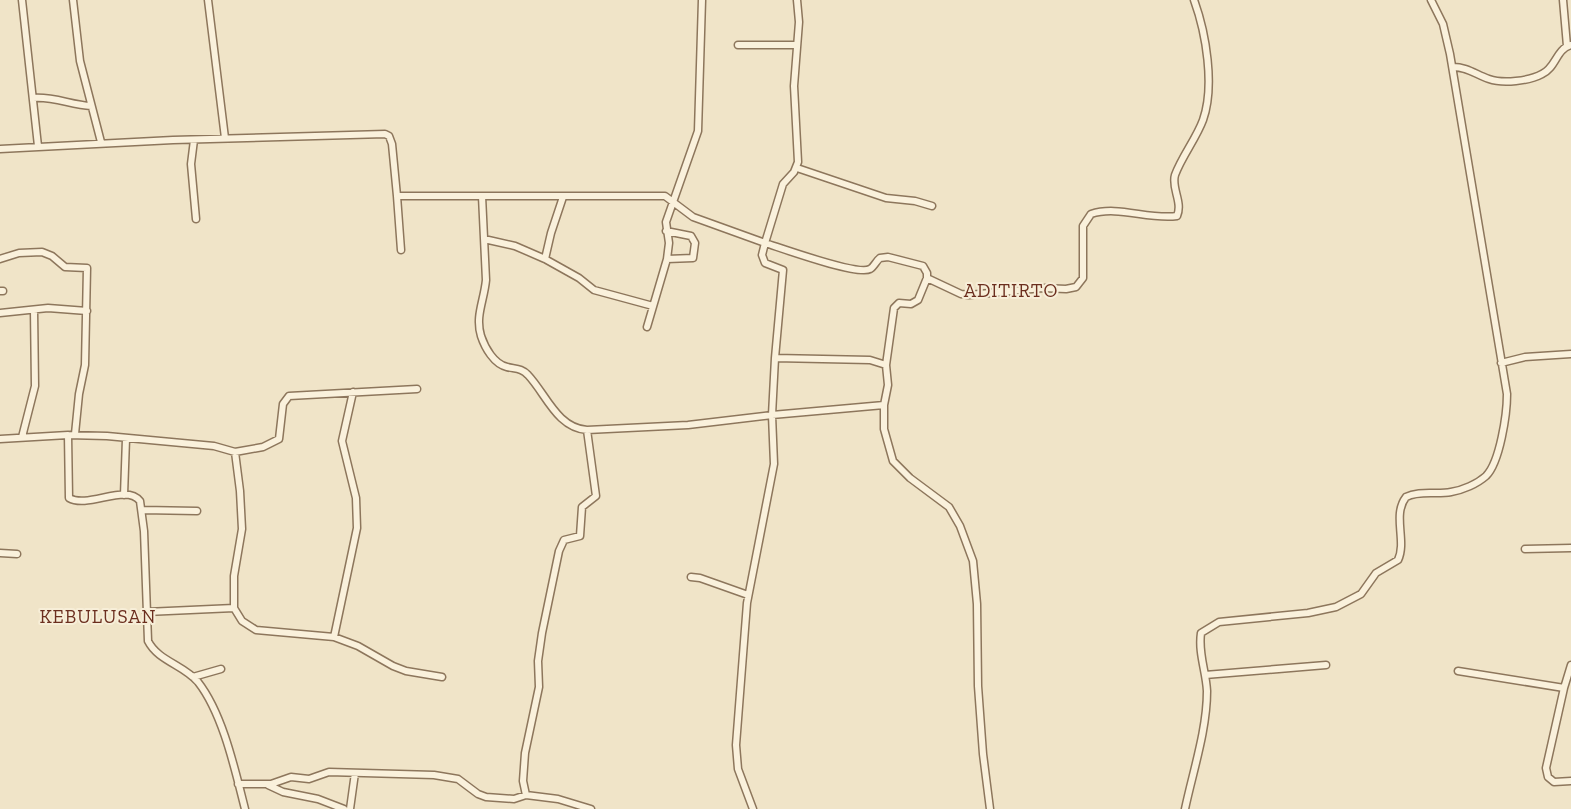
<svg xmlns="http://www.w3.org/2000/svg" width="1571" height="809" font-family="'Zilla Slab',serif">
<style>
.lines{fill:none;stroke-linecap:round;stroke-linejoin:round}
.minor-casing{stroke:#8d765c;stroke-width:9}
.minor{stroke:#faf1dc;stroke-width:6}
.labels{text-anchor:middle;stroke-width:4;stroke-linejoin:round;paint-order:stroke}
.quarter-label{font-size:19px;letter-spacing:1px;fill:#6b2e1e;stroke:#f7eed8}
</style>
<rect width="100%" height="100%" fill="#f0e4c8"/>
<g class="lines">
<defs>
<path id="minor" d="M22 0 38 146
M73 0 80 61 101 142
M208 0 225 138
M1563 0 1567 46
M738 45H795
M1453 67C1467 67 1475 74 1489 79 1503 84 1529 81 1542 74 1556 68 1556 49 1571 45
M33 98C53 96 71 105 91 106
M194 140 191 164 196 219
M0 149 173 140 385 134 389 136 392 144 397 196H665L693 217 765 243 783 184 794 172 798 162 794 86 799 22 797 0
M797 168 886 198 915 201 932 206
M397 196 401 250
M482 196 486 280C484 301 475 316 481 336 485 348 494 364 507 367 515 369 522 368 528 375 546 394 557 428 587 430L688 425 772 415 775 358
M563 197 551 233 545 259 579 278 594 290 653 306
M666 231 691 236 695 243 693 258 667 259
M484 239 515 246 545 259
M0 259 19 253 42 252 52 256 65 267 87 268 85 365 79 394 75 434
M927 278V273L923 266 888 257 880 258C876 261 874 267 870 269 858 276 781 248 765 243L762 255 765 263 783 270 775 358 870 360 886 365 888 385 884 405V429L893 461 910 478 949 507 960 526 973 561 977 604 978 686 983 754 990 809
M0 291H3
M0 313 48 308 87 311
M647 327 667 259 669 243 666 222 698 131 702 0
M1501 363 1525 357 1571 354
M886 365 894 308 899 303 911 304 918 300 927 278 961 294 969 295 1043 288 1066 289 1076 287 1083 278V226L1091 214C1118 205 1148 220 1177 216 1183 202 1171 188 1175 175 1182 156 1196 139 1203 120 1215 86 1206 33 1194 0
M587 430 596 496 582 507 580 536 564 540 559 551 542 633 538 661 539 687 525 753 523 781 526 795 558 799 591 809
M68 435 107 436 214 446 235 452 263 447 279 439 283 404 289 396 417 389
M22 437 35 386 34 310
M0 439 68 435 69 498C88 509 126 483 140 501L144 531 148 641C158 661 184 665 198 682 223 714 235 770 245 809
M124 495 126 439
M143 510 197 511
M1525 549 1571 548
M0 553 17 554
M691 577 700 578 748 595
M234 608 242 621 256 630 334 637 358 646 393 666 406 671 442 677
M146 612 234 608V576L242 529 240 491 235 452
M334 637 357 528 356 498 342 441 353 392
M1571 665 1564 688 1546 768 1548 777 1554 782 1571 781
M1458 671 1564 688
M1205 675 1326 665
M193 677 221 669
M238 784H271L291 777 309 779 329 772 434 775 458 779 478 794 486 797 514 799 526 795
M268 785 283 792 318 799 344 809
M350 809 355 773
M753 809 738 769 736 745 747 603 774 464 772 415 884 405
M1185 809C1193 771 1207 730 1207 691 1206 671 1198 653 1201 633L1219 622 1308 613 1336 607 1361 594 1376 573 1398 560C1407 541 1392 515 1406 497 1419 490 1437 495 1451 492 1463 490 1477 484 1486 476 1500 462 1507 414 1507 394L1450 54 1443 24 1431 0"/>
</defs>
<use href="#minor" class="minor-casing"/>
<use href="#minor" class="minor"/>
</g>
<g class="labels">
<g class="quarter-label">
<text x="1011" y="297">ADITIRTO</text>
<text x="98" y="623">KEBULUSAN</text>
</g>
</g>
</svg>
